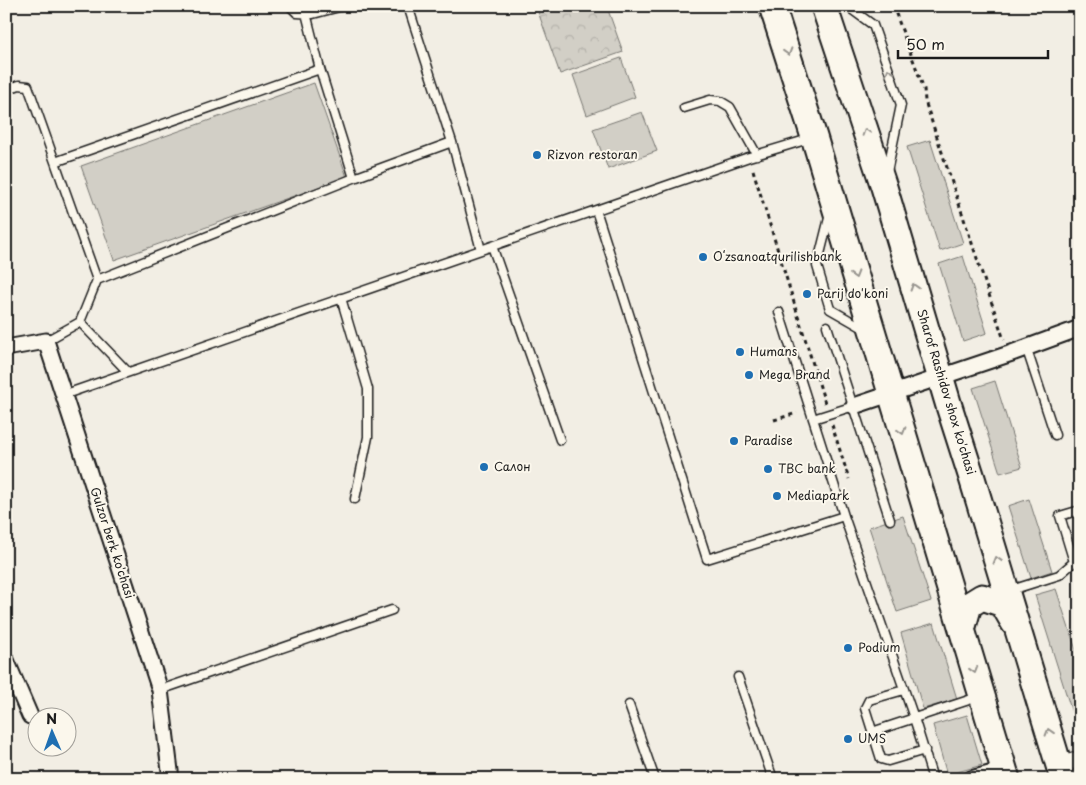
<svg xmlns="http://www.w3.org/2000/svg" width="1086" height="785" font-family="'Playpen Sans',sans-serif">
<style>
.grass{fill:#d2cfc6;stroke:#777671}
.forest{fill:url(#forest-crowns);stroke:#777671}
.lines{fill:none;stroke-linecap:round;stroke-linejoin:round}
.service-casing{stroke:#1c1c1c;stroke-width:11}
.minor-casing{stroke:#1c1c1c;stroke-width:19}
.primary-casing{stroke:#1c1c1c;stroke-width:29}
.path{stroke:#1c1c1c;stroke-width:3;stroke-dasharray:4 4;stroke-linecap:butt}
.service{stroke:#fbf7ec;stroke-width:8}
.minor{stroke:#fbf7ec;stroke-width:15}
.primary{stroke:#fbf7ec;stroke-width:25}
.oneway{stroke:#97948e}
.poi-dot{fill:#1f6fb2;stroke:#fbf7ec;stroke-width:2}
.labels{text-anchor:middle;stroke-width:4;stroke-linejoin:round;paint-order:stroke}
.poi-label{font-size:12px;fill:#1c1c1c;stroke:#fbf7ec;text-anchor:start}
.street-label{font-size:12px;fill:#1c1c1c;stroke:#fbf7ec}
</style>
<defs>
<pattern id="forest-crowns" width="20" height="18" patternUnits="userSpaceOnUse" patternTransform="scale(1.25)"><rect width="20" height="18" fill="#d2cfc6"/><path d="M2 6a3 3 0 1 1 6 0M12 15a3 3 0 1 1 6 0" fill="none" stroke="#b4b1aa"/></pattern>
</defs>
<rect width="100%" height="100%" fill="#f2eee4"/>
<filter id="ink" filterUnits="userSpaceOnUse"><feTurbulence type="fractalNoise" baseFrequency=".02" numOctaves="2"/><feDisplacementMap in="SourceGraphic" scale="10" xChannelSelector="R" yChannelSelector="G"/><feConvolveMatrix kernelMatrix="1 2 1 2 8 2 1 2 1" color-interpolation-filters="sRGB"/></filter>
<g filter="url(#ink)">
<path class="grass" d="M621 58 635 97 587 115 573 75Z
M314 83 347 177 114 260 81 166Z
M642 112 657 151 608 169 593 129Z
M930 140 963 243 940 251 907 147Z
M963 256 987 333 963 341 939 264Z
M995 381 1022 467 1000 473 973 388Z
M1029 499 1052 571 1031 578 1008 506Z
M903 516 931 601 897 612 869 527Z
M1056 589 1080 662V738L1035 595Z
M934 623 957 699 923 709 901 633Z
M967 715 982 765 947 775 933 725Z"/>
<path class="forest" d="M536 6H604L608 10 623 52 560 74Z"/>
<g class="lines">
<defs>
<path id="service" d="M290 6 297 13 313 14 343 6
M408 6 452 142
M847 6 873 25 901 105 887 172
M306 13 320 69
M6 90 19 85 28 86 55 162
M684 108 710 100 720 101 730 107 757 155
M596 210 707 559 844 516 914 718 933 779
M830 214 817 266 830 309 865 329
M492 246 560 440
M97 280 55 162 320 69 354 178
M341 298 368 389V437L355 499
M779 312 844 516
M80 322 128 372
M827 326 890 520
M46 341 80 322 97 280 354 178 452 142 481 250
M1026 347 1055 435
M63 395 749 157 812 138
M813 419 854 406
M1074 562 1060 516 1080 510
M1008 591 1059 575 1074 562 1080 560
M738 677 773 779
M160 690 392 610
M904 690 869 700 865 708 881 759 888 761 925 750
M629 705 655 779
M872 732 978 697"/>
<path id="minor" d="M6 348 46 341 160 690 171 779
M854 406 1009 354 1080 328
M6 660 30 716
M1059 765 1080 759
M971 779 1004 770"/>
<path id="primary" d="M772 6 814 137 1007 779
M824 6 884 187 949 406 972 478 1063 779
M962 630 969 605 982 597 1003 604 1014 623"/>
</defs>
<use href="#service" class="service-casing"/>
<use href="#minor" class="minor-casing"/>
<use href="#primary" class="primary-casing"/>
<path class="path" d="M893 6 924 89 925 101 1004 340
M753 170 825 403
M774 420 797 413
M832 425 849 479"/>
<use href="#service" class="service"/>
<use href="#minor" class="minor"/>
<use href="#primary" class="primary"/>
</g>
<defs><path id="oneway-chevron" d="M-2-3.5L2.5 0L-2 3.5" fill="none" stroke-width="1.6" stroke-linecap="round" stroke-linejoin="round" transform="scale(1.25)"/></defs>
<g class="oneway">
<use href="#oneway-chevron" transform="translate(788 52) rotate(73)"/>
<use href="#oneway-chevron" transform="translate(889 72) rotate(-110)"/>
<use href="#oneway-chevron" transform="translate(866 132) rotate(-108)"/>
<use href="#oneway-chevron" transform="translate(855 275) rotate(73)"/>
<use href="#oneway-chevron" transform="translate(914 287) rotate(-107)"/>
<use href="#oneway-chevron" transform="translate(902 431) rotate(73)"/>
<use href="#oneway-chevron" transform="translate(997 560) rotate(-107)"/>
<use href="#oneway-chevron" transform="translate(974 670) rotate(73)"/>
<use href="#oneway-chevron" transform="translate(1049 732) rotate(-107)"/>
</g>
</g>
<g class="poi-dot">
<circle cx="537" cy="155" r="5"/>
<circle cx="703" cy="257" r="5"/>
<circle cx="807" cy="294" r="5"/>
<circle cx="740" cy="352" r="5"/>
<circle cx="749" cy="375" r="5"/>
<circle cx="734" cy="441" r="5"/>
<circle cx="484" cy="467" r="5"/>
<circle cx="768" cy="469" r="5"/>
<circle cx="777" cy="496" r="5"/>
<circle cx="848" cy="648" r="5"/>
<circle cx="848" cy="739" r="5"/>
</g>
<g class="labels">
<g class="poi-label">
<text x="547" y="159">Rizvon restoran</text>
<text x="713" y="261">Oʻzsanoatqurilishbank</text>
<text x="817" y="298">Parij do'koni</text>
<text x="750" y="356">Humans</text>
<text x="759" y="379">Mega Brand</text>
<text x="744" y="445">Paradise</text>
<text x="494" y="471">Салон</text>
<text x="778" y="473">TBC bank</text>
<text x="787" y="500">Mediapark</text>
<text x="858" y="652">Podium</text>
<text x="858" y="743">UMS</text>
</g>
<g class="street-label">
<text transform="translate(946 392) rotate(73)" y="4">Sharof Rashidov shox ko'chasi</text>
<text transform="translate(112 543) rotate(72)" y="4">Gulzor berk ko'chasi</text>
</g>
</g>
<rect width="1086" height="785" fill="none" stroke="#fbf7ec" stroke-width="25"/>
<rect x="12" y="12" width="1061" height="760" fill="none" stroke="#1c1c1c" stroke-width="2" filter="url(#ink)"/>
<g transform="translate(52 732) rotate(358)"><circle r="24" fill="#fbf7ec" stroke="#a29f99"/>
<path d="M0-4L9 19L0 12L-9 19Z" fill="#1f6fb2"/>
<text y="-8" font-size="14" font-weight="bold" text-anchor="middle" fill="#1c1c1c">N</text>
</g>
<path d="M898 50v8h150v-8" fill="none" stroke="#1c1c1c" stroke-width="2.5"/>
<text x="906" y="50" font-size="15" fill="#1c1c1c" stroke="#fbf7ec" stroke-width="4" paint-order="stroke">50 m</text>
</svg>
